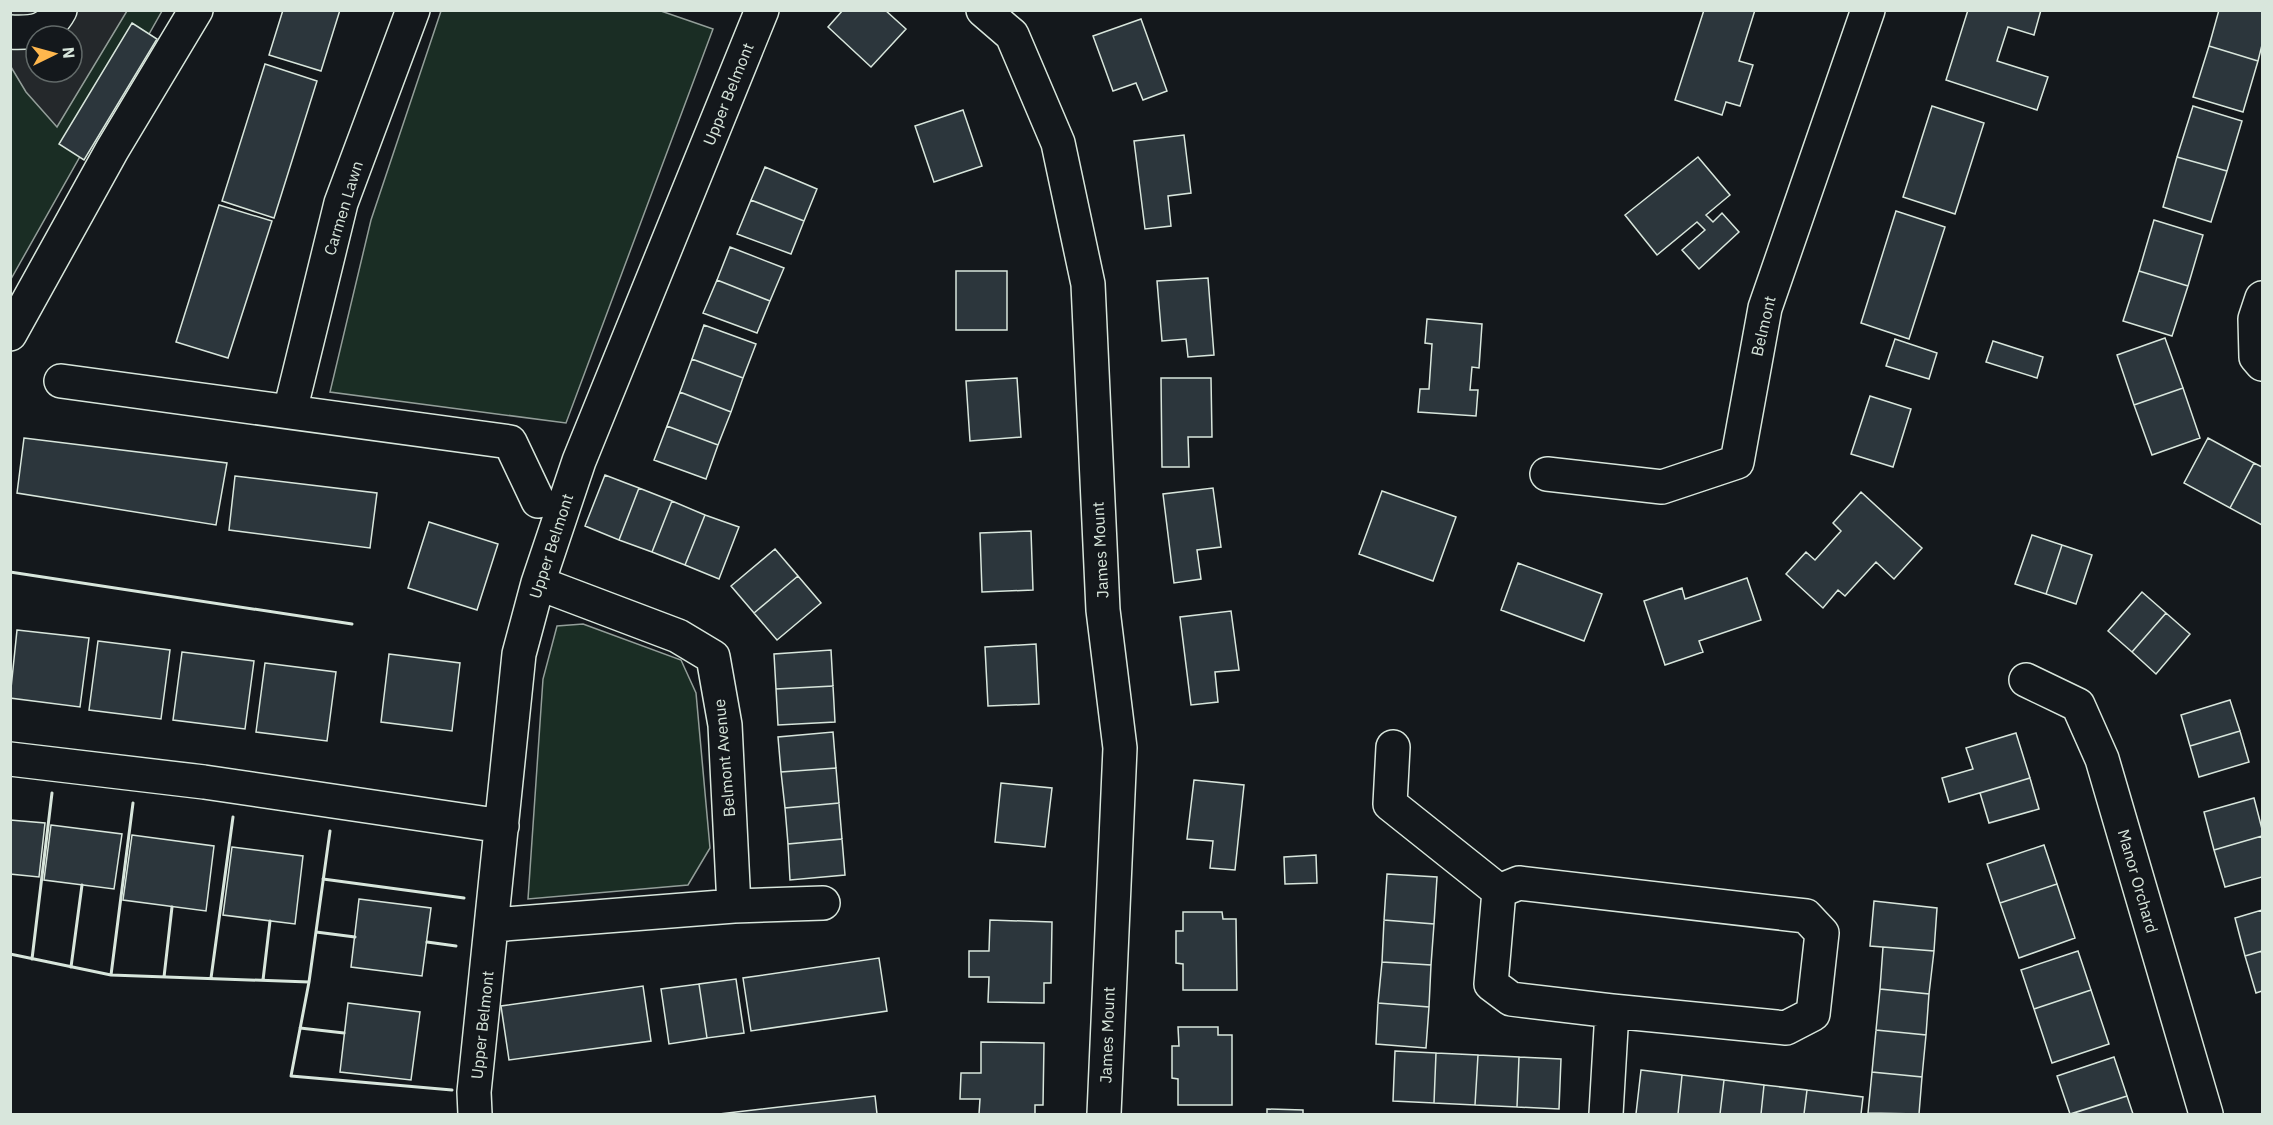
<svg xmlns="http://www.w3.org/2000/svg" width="2273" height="1125" font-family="'IBM Plex Sans',sans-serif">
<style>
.green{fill:#1a2d24;stroke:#939e99;stroke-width:1.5;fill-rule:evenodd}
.parking{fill:#24282b;stroke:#939e99;stroke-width:1.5;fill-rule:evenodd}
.building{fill:#2c363c;stroke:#d8e6dc;stroke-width:1.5}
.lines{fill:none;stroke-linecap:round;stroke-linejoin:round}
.minor-casing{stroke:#d8e6dc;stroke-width:36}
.minor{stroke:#14181c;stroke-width:33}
.wall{stroke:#d8e6dc;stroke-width:3}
.labels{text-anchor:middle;stroke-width:4.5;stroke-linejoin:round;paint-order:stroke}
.street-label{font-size:16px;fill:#d8e6dc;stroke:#14181c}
</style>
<rect width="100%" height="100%" fill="#14181c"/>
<path class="green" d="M11 11H162L11 279ZM36 36H72V72H36Z
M441 11H661L713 29 566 423 330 392 371 220Z
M583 624 681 660 696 693 710 848 688 885 528 899 543 679 557 626Z"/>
<path class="parking" d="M11 11H127L57 127 26 92 11 67ZM36 36H72V72H36Z"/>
<path class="building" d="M283 10H340L321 71 269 55Z
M843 10H885L906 29 871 67 828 27Z
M1704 10H1755L1739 61 1753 65 1740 106 1726 102 1722 115 1675 100Z
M1968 10H2041L2034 35 2008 27 1997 61 2048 77 2037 110 1946 80Z
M2219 10H2262V45L2258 61 2209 46Z
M1141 19 1167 91 1143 100 1136 83 1113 91 1093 36Z
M132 23 157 39 84 160 59 144Z
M2209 46 2258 61 2243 112 2193 97Z
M265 64 317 81 274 218 222 201Z
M1932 106 1984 123 1955 214 1903 197Z
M2193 106 2242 121 2227 171 2177 157Z
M963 110 982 166 934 182 915 126Z
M1184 135 1191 193 1168 196 1171 226 1145 229 1134 141Z
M1698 157 1730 195 1706 215 1713 222 1722 213 1739 232 1699 269 1682 250 1705 230 1697 222 1657 255 1625 215Z
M2177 157 2227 171 2211 222 2163 207Z
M765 167 817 189 804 221 751 200Z
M751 200 804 221 791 254 737 234Z
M219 205 272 221 228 358 176 342Z
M1896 211 1945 227 1909 339 1861 323Z
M2154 220 2203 235 2188 286 2139 271Z
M730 247 784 268 770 301 717 280Z
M956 271H1007V330H956Z
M2139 271 2188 286 2172 336 2123 321Z
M1208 278 1214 355 1188 357 1186 339 1162 341 1157 281Z
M717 280 770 301 757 333 703 313Z
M1427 319 1482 324 1479 368 1472 367 1470 390H1478L1476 416 1418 412 1420 389H1429L1432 344 1425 343Z
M704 325 756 344 743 378 692 359Z
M2165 338 2183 388 2134 405 2117 355Z
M1895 339 1937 353 1929 379 1886 366Z
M1993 341 2043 357 2037 378 1986 362Z
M692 359 743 378 731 412 680 392Z
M1017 378 1021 437 970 441 966 381Z
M1161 378H1211L1212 437H1188L1189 467H1162Z
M2183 388 2200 438 2152 455 2134 405Z
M680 392 731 412 718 445 667 426Z
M1870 396 1911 409 1893 467 1851 454Z
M667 426 718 445 706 479 654 460Z
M24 438 227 463 216 525 17 493Z
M2208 438 2254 463 2230 508 2184 483Z
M2254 463 2262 467V525L2230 508Z
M605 475 639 488 619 540 585 526Z
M235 476 377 493 370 548 229 530Z
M639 488 672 501 652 552 619 540Z
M1213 488 1221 547 1197 550 1201 579 1174 583 1163 494Z
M1382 491 1456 517 1433 581 1359 554Z
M1861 492 1922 548 1894 579 1876 562 1845 596 1838 590 1823 608 1786 574 1806 552 1815 560 1841 531 1833 523Z
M672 501 705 515 685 565 652 552Z
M705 515 739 527 719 579 685 565Z
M429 522 498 544 477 610 408 588Z
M1031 531 1033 590 982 592 980 533Z
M2032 535 2062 545 2046 594 2015 584Z
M2062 545 2092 555 2076 604 2046 594Z
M775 549 798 576 754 613 731 586Z
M1518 563 1602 594 1584 641 1501 610Z
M798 576 821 603 777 640 754 613Z
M1747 578 1761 620 1699 641 1703 652 1665 665 1644 601 1682 588 1685 599Z
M2142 592 2166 613 2132 652 2108 631Z
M1231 611 1239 670 1215 672 1218 702 1191 705 1180 617Z
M2166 613 2190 634 2156 674 2132 652Z
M17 630 89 638 80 707 10 698Z
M98 641 170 650 161 719 89 710Z
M1036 644 1039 704 988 706 985 647Z
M831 650 833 686 776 689 774 654Z
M182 652 254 661 245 729 173 720Z
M389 654 460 663 452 731 381 722Z
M265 663 336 672 327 741 256 732Z
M833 686 835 722 778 725 776 689Z
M2230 700 2240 731 2190 746 2181 715Z
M2240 731 2249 762 2199 777 2190 746Z
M833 732 836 768 781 772 778 737Z
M2016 733 2030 778 1949 802 1942 778 1973 769 1966 748Z
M836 768 839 803 785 808 781 772Z
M2030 778 2039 809 1989 823 1980 793Z
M1194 780 1244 785 1235 870 1210 868 1213 841 1187 839Z
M1001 783 1052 788 1045 847 995 842Z
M2254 798 2262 829V836L2214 850 2204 812Z
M839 803 842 839 788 844 785 808Z
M10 820 45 823 39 877 10 874Z
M51 825 122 834 114 889 44 880Z
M132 835 214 846 206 911 123 900Z
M2262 836V877L2225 887 2214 850Z
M842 839 845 875 790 880 788 844Z
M2044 845 2057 884 2000 903 1987 864Z
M232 847 303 856 295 924 223 915Z
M1316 855 1317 883 1285 884 1284 857Z
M1387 874 1437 877 1434 924 1384 920Z
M2057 884 2075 938 2019 958 2000 903Z
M359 899 431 908 422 976 351 967Z
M1874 901 1937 908 1934 951 1870 946Z
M2262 910V951L2245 956 2235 918Z
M1183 912H1222L1223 919H1236L1237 990H1183V964L1176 963V931H1183Z
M990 920 1052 922 1051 983H1044V1003L988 1002 989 977H969V951H989Z
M1384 920 1434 924 1431 965 1382 962Z
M1883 947 1934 951 1929 994 1880 989Z
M2078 951 2091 990 2034 1009 2021 970Z
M2262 951V991L2256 993 2245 956Z
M879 958 887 1011 751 1031 743 978Z
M1382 962 1431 965 1429 1007 1378 1003Z
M736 979 744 1033 707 1038 699 984Z
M699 984 707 1038 669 1044 661 989Z
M643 986 651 1041 509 1060 501 1006Z
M1880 989 1929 994 1926 1035 1876 1030Z
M2091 990 2109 1044 2052 1063 2034 1009Z
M348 1003 420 1012 411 1080 340 1072Z
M1378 1003 1429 1007 1426 1048 1376 1044Z
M1178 1027H1218V1035H1232V1105H1178V1079L1172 1078V1046H1179Z
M1876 1030 1926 1035 1922 1077 1872 1072Z
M981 1042 1044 1043 1043 1105H1035V1114H979L980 1099H960L961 1073H981Z
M1395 1051 1436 1053 1434 1103 1393 1101Z
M1436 1053 1478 1055 1475 1105 1434 1103Z
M1478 1055 1519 1057 1517 1107 1475 1105Z
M1519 1057 1561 1059 1559 1109 1517 1107Z
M2114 1057 2127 1096 2070 1114 2057 1076Z
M1641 1070 1682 1075 1678 1114H1636Z
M1872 1072 1922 1077 1919 1114 1868 1113Z
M1682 1075 1724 1080 1720 1114H1678Z
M1724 1080 1764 1085 1761 1114H1720Z
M1764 1085 1807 1090 1804 1114H1761Z
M1807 1090 1863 1097 1861 1114H1804Z
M875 1096 877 1114H719Z
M2127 1096 2133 1114H2071Z
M1267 1109 1303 1110V1114H1267Z"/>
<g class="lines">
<defs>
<path id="minor" d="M983 10 1012 35 1058 143 1088 284 1103 610 1120 748 1104 1114
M10 32C34 33 48 32 60 10
M2262 298 2255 319 2256 357 2262 364
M10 334 112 150 196 10
M61 381 510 442 538 501
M290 411 341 203 413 10
M1547 474 1662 487 1737 462 1765 308 1868 10
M538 583 678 636 713 657 725 725 734 906
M2026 680 2078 705 2102 759 2206 1114
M1393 747 1390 804 1499 891
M10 759 204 782 502 826
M1519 883 1806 916 1822 933 1813 1014 1786 1028 1612 1011 1511 999 1491 984 1499 891Z
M493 925 734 906 823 903
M475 1114 474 1092 519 654 538 583 579 461 762 10
M1606 1114 1612 1011"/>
</defs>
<use href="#minor" class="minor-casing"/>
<use href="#minor" class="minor"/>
<path class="wall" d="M10 572 352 624
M323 879 464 898
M316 932 355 937
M427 942 456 946
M10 954 111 975 309 982 291 1076 452 1090
M32 959 52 793
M71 967 82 885
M111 975 133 803
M164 977 172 907
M211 978 233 817
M263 980 270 921
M309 982 330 831
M300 1028 344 1033"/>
</g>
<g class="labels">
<g class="street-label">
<text transform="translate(728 94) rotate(-68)" y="6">Upper Belmont</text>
<text transform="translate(343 208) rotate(-73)" y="6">Carmen Lawn</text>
<text transform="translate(1763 326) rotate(-77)" y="6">Belmont</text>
<text transform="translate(551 546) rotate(-72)" y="6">Upper Belmont</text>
<text transform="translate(1100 550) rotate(-93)" y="6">James Mount</text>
<text transform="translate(724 758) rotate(-95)" y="6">Belmont Avenue</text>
<text transform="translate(2138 881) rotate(74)" y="6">Manor Orchard</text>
<text transform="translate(482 1025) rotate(-84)" y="6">Upper Belmont</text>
<text transform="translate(1107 1035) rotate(-88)" y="6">James Mount</text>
</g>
</g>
<rect width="2273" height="1125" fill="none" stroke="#d8e6dc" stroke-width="24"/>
<g transform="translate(54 54) rotate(85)"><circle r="28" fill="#14181c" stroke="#626a69" stroke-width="1.5"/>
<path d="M0-4.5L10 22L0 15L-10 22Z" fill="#ffb74d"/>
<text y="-9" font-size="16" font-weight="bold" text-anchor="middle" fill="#d8e6dc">N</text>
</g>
</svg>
